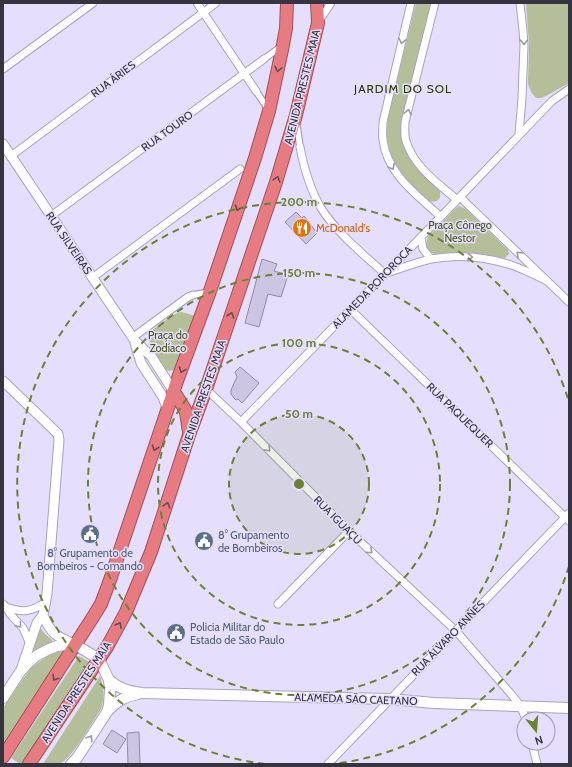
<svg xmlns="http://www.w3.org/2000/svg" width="572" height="767" font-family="Cabin,sans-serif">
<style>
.green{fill:#b4be99}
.building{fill:#ccc5e3;stroke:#918ba7}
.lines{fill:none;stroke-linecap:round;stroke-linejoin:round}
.pedestrian-casing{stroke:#a8a2be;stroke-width:8}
.minor-casing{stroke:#a8a2be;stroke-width:9}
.tertiary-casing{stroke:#a8a2be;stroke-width:11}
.secondary-casing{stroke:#a8a2be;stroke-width:12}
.trunk-casing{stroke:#a44e56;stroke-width:14}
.pedestrian{stroke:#fff;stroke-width:5.5}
.minor{stroke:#fff;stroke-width:7}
.tertiary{stroke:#fff;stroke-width:9}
.secondary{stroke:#fff;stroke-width:10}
.trunk{stroke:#e67c82;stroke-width:12}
.oneway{stroke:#9a9a9f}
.oneway2{stroke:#6b4a53}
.ring{fill:none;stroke:#6b8234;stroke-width:2;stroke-dasharray:7 5}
.labels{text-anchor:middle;stroke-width:3;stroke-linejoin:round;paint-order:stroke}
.street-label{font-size:11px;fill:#36343f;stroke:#e5dffd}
.park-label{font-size:11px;fill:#47521a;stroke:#e5dffd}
.food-label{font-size:11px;fill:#c56008;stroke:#e5dffd;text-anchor:start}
.service-label{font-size:11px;fill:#4e5e75;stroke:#e5dffd;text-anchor:start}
.neighbourhood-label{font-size:12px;letter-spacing:1px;fill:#293700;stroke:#e5dffd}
.centre{fill:#6b8234;stroke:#e5dffd;stroke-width:2}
.ring-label{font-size:12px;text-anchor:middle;font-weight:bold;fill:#6b8234;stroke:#e5dffd;stroke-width:3;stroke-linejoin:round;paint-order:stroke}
</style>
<rect width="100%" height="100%" fill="#e5dffd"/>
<path class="green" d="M416 3H432L401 122C400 146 407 158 424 175 429 180 435 185 440 191 442 202 433 204 425 199 399 172 381 154 389 113Z
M526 3H569V83L546 96 541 98H536L531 92 528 84 529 44Z
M459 206 466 209 508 250 509 254 505 258 468 252H457L434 254 428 250 426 244 428 237 455 209Z
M181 312 196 316 177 369 169 371C164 369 162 365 159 360 153 351 144 339 154 329 157 326 161 324 164 321 170 318 174 313 181 312Z
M38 625 45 634 52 640V642L44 645 28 656Z
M65 651 3 746V708L23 679 32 667 49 655 56 652Z
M79 656 91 663 22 764H20L11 758Z
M100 676C104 688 105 697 101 709 92 722 74 756 61 763 57 765 48 764 43 764Z"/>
<path class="building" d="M296 212 302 218 304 216 317 233 306 244 285 222Z
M262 259 277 264 274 271 288 275 281 297 268 294 259 327 245 323Z
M240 367 259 383 242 403 238 399 236 400 234 398 231 394V390L237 377 235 372Z
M112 730 126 739 117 753 103 744Z
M139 732 140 764H128L127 733Z"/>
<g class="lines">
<defs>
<path id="pedestrian" d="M264 59 282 46
M256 91 268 109
M297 126 300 147
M193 295 210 292"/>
<path id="minor" d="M197 3 256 91
M411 3 383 122C383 128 382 134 383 140 387 174 417 195 441 217
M435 3 405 122C405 128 404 135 406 141 414 167 438 183 457 200
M319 21 331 3
M3 69 93 3
M519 134 522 98 524 45 523 31 520 3
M300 147C304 168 310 189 321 208 336 232 364 255 385 274
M11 156 216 3
M460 197 569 302
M51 216 264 59
M421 238 423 249 431 259
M387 273C402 268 417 262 431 259 457 254 486 257 511 265 523 269 535 275 547 281
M92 278 240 169
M351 310 569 521
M132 338 188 297 193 295
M206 389 241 422 349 531 456 631 511 694 520 705 526 719
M241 422 457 200 552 101 569 89
M3 604 6 607 10 614 23 628 27 637 30 645
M278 604 349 531
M6 607C23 613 31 612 46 602
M532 743 537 764
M328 764 569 513"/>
<path id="tertiary" d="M3 144 135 341 151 356 174 392
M135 343 141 363 163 397 168 411
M3 381 54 430 58 434 59 440 47 594 43 615 37 623 21 670
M43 615C51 635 58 637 76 645"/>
<path id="secondary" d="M109 680C119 689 129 691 142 693L390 699 434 703 569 708
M3 698 20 672 28 663 36 656 47 650 57 646 70 645H76L99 659 109 680 110 690 109 705 107 712 77 758 71 764
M107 712C117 701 124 697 138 694"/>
<path id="trunk" d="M174 392 183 406 186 412 189 432
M3 757 93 617 101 604 110 580 177 381 210 291 255 158 269 111 283 45 286 28 287 3
M29 764 107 647 126 612 151 552 189 435 206 389 255 244 276 182 296 115 318 23 317 3"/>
</defs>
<use href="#pedestrian" class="pedestrian-casing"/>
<use href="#minor" class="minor-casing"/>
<use href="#tertiary" class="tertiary-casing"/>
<use href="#secondary" class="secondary-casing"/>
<use href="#trunk" class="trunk-casing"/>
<use href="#pedestrian" class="pedestrian"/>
<use href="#minor" class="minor"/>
<use href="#tertiary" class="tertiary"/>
<use href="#secondary" class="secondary"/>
<use href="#trunk" class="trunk"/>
</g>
<defs><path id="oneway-chevron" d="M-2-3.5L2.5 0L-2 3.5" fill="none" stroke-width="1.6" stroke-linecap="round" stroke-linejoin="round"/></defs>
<g class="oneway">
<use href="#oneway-chevron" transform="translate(402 41) rotate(103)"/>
<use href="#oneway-chevron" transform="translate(524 42) rotate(88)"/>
<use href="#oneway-chevron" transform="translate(408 112) rotate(-76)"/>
<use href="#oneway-chevron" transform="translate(392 167) rotate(61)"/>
<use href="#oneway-chevron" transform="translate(519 254) rotate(-136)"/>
<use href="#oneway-chevron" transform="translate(470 257) rotate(5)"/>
<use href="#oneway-chevron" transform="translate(268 449) rotate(45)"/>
<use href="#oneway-chevron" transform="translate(370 551) rotate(43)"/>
<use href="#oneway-chevron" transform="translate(19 625) rotate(50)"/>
<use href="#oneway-chevron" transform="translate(90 738) rotate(-57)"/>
</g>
<g class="oneway2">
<use href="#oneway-chevron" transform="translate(278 69) rotate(102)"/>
<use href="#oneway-chevron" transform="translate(277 179) rotate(-73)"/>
<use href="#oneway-chevron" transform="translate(238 208) rotate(109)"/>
<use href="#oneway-chevron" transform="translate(231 315) rotate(-71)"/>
<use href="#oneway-chevron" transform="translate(182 370) rotate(110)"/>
<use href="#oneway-chevron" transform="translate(155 448) rotate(109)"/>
<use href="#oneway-chevron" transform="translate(167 505) rotate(-72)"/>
<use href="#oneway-chevron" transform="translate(119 625) rotate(-61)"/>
<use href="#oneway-chevron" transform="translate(55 678) rotate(123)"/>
</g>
<circle cx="299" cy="484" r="70" fill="#6b8234" fill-opacity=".12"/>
<g class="ring">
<circle cx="299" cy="484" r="70"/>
<circle cx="299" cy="484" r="141"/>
<circle cx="299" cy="484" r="211"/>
<path d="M569 566A282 282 0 0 1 333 764M265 764A282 282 0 1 1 569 402"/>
</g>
<defs>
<symbol id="restaurant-disc" viewBox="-11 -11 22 22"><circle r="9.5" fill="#e8710a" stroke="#e5dffd"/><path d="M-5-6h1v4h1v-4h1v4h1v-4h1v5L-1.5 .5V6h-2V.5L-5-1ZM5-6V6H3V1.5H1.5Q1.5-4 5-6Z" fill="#fff"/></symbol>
<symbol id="civic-disc" viewBox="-11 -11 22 22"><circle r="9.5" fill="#5c6f8a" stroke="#e5dffd"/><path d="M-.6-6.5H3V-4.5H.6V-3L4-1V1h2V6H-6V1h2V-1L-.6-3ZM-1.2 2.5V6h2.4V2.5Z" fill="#fff"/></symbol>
</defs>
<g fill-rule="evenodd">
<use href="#restaurant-disc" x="291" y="217" width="22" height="22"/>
<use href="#civic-disc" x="79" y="523" width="22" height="22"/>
<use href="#civic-disc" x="193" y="530" width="22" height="22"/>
<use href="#civic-disc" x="165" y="622" width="22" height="22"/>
</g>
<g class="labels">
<g class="street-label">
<text transform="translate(113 79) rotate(-37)" y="4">RUA ÁRIES</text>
<text transform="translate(302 87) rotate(-76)" y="4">AVENIDA PRESTES MAIA</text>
<text transform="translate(167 131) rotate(-36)" y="4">RUA TOURO</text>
<text transform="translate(69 243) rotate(56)" y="4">RUA SILVEIRAS</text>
<text transform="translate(372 287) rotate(-46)" y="4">ALAMEDA POROROCA</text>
<text transform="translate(203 396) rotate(-71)" y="4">AVENIDA PRESTES MAIA</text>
<text transform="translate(460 415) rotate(44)" y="4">RUA PAQUEQUER</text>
<text transform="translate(338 520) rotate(45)" y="4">RUA IGUAÇU</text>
<text transform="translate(448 638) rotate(-46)" y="4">RUA ÁLVARO ANNES</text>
<text transform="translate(76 692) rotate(-57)" y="4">AVENIDA PRESTES MAIA</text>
<text transform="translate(356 699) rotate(2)" y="4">ALAMEDA SÃO CAETANO</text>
</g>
<g class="park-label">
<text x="460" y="229">Praça Cônego<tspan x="460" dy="13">Nestor</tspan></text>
<text x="168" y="339">Praça do<tspan x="168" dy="13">Zodíaco</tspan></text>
</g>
<g class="food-label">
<text x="316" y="232">McDonald's</text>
</g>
<g class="service-label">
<text x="218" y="539">8° Grupamento<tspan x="218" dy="13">de Bombeiros</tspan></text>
<text x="90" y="557" text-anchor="middle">8° Grupamento de<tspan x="90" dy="13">Bombeiros - Comando</tspan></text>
<text x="190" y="631">Policia Militar do<tspan x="190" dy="13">Estado de São Paulo</tspan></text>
</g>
<g class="neighbourhood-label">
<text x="403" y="93">JARDIM DO SOL</text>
</g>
</g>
<circle cx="299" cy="484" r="6" class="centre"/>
<g class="ring-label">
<text x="299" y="206">200 m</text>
<text x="299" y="277">150 m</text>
<text x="299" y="347">100 m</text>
<text x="299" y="418">50 m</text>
</g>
<rect width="572" height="767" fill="none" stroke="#36343f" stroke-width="8"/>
<g transform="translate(536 731) rotate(163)"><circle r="19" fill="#e5dffd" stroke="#9f9bb1"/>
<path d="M0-3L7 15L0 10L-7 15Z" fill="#6b8234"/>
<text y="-6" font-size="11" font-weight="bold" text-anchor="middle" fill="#36343f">N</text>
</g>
</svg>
